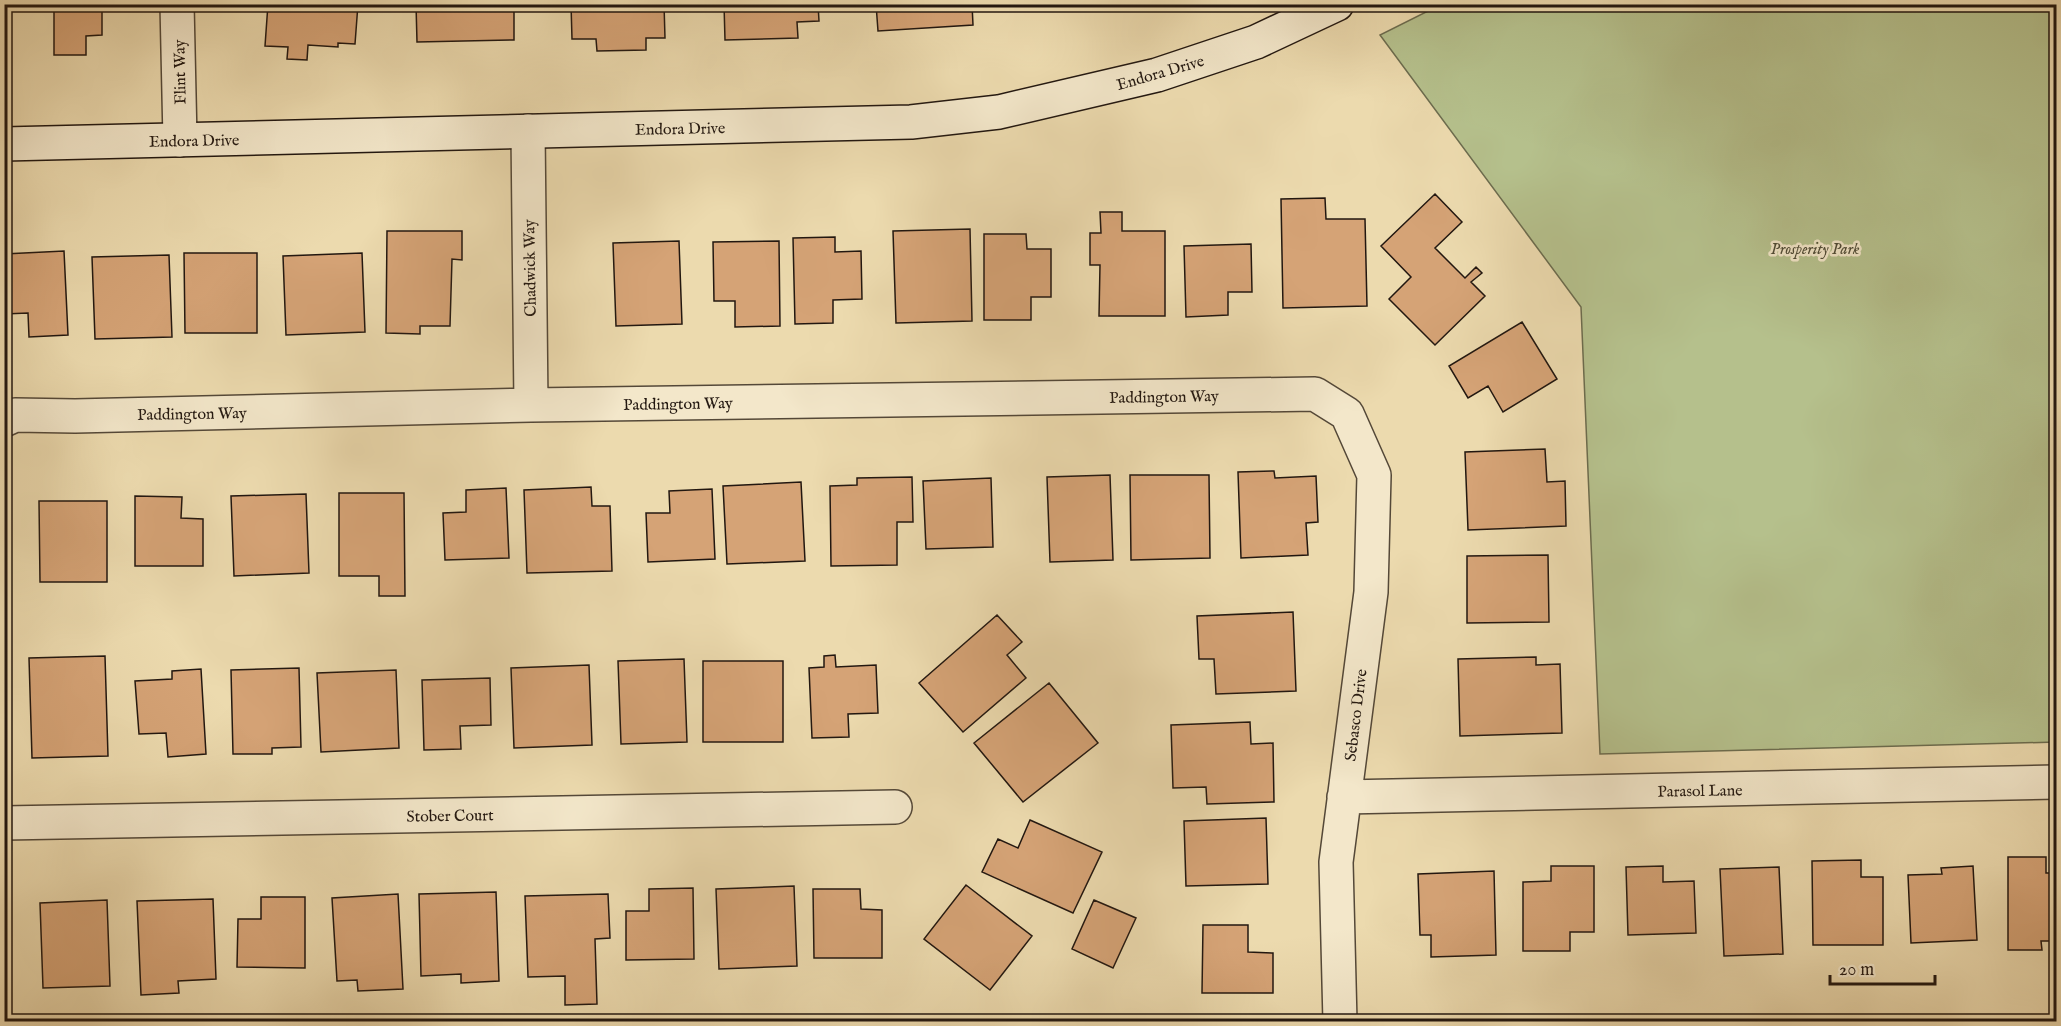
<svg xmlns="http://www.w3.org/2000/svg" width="2061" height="1026" font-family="'IM FELL English',serif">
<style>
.green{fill:#b5c08c;stroke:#6c6c4e;stroke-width:1.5}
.building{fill:#d5a376;stroke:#221710;stroke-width:1.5}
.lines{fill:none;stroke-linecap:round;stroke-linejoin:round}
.street-casing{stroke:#544838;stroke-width:36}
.secondary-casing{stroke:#221710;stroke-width:36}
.street{stroke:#f3e7ca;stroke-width:33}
.secondary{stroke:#f3e7ca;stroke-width:33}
.labels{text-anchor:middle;stroke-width:5;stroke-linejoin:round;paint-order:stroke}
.street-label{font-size:16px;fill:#221710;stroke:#f3e7ca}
.park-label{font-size:16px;font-style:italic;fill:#4e4a35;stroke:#f3e7ca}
</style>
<rect width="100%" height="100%" fill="#ecdaae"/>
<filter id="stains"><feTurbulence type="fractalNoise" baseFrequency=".00333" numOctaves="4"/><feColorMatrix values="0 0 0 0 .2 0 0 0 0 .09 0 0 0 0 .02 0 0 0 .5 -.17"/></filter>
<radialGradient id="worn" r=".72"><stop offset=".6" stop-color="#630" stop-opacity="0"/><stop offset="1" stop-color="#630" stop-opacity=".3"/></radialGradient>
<path class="green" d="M1442 4 2056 5V742L1600 754 1581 307 1380 35Z"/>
<path class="building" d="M4 4H12L4 30Z
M54 4H102V35L86 36V55H54Z
M268 4H358L355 44 338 43V47L308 45 307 60 287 59 288 47 265 46Z
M416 4H514V40L417 42Z
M571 4H664L665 38H646V50L597 51 596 39H572Z
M724 4H818L819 21 797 22 798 38 725 40Z
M876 4H972L973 25 878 31Z
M1435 194 1462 222 1435 248 1465 278 1476 267 1482 273 1471 282 1485 296 1435 345 1389 299 1411 277 1381 246Z
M1325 198 1326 219H1365L1367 306 1283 308 1281 199Z
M1100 212H1122V231H1165V316H1099L1100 265H1090V233H1101Z
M970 229 972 321 896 323 893 231Z
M387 231H462V260L452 259 450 326H420V334L386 333Z
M984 234H1026L1027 249H1051V297H1031V320H984Z
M835 237V252L861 251 862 299 833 300V323L795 324 793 238Z
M679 241 682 324 616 326 613 243Z
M779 241 780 326 735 327V301H714L713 242Z
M1251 244 1252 292H1228V315L1186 317 1184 246Z
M64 251 68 335 29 337 28 313 4 314V254Z
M184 253H257V333H185Z
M362 253 365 332 286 335 283 256Z
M169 255 172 337 95 339 92 257Z
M1522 322 1557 379 1503 412 1488 386 1468 398 1449 366Z
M1545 449 1547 482 1565 481 1566 526 1468 530 1465 452Z
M1274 471 1275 478 1316 476 1318 522 1306 523 1308 555 1241 558 1238 472Z
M1110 475 1113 560 1050 562 1047 477Z
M1130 475H1209L1210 558 1131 560Z
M912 477 913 522H897V565L831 566 830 486 857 485V478Z
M991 478 993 547 926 549 923 481Z
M801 482 805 561 727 564 723 486Z
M591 487 592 506H610L612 571 527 573 524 490Z
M506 488 509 558 445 560 443 513 466 512V490Z
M712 489 715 559 648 562 646 513H670L669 491Z
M339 493H404L405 596H379V576H339Z
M306 494 309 573 234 576 231 496Z
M135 496 182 497 181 518 203 519V566H135Z
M39 501H107V582H40Z
M1548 555 1549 622 1467 623V556Z
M1293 612 1296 691 1216 694 1214 659H1199L1197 616Z
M997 615 1022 642 1007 655 1026 678 963 732 919 683Z
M835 655 836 667 876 665 878 713 848 714 849 737 812 738 809 668 824 667V656Z
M105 656 108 756 32 758 29 658Z
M1536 657V665L1560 664 1562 733 1460 736 1458 659Z
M684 659 687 742 621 744 618 661Z
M703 661H783V742H703Z
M589 665 592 745 514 748 511 668Z
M299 668 301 747 272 748V754H233L231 670Z
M201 669 206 754 168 757 166 733 139 734 135 681 172 679V671Z
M396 670 399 748 321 752 317 673Z
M490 678 491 725 460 726 461 749 424 750 422 680Z
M1049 683 1098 743 1023 802 974 743Z
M1250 722 1251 744 1273 743 1274 802 1207 804 1206 787 1173 788 1171 725Z
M1266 818 1268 884 1186 886 1184 821Z
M1030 820 1102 852 1073 913 982 872 998 839 1018 848Z
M2008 857H2046V873H2056V941H2041L2042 950H2008Z
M1861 860V877H1883V945H1813L1812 861Z
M1551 866H1594V932H1570V951H1523V882L1551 881Z
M1663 866V882L1694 881 1696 933 1628 935 1626 867Z
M1973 866 1977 940 1911 943 1908 875 1942 874 1941 868Z
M1779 867 1783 954 1724 956 1720 869Z
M1494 871 1496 955 1431 957V935H1420L1418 874Z
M966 885 1032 936 990 990 924 939Z
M794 886 797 966 719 969 716 889Z
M693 888 694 959 626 960V911H649V889Z
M813 889H860L861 909 882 910V958H814Z
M496 892 499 981 461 983V974L421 976 419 894Z
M398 894 403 989 358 991 357 980 337 981 332 898Z
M608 894 610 938 595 939 597 1004 565 1005V976L528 977 525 896Z
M261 897H305V968L237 967 238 919H261Z
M213 899 216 979 178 981 179 993 141 995 137 901Z
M107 900 110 986 43 988 40 903Z
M1094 900 1136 918 1113 968 1072 949Z
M1203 925H1248V952L1273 953V993H1202Z"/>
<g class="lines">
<defs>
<path id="street" d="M177 4 180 140
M528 131 531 405
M4 420 15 415 75 416 531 405 1315 394 1347 414 1374 475 1371 592 1336 862 1340 1022
M1344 797 2056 782
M4 823 895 807"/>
<path id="secondary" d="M4 144 911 122 999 112 1157 75 1256 42 1337 4"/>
</defs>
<use href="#street" class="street-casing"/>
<use href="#secondary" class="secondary-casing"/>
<use href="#street" class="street"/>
<use href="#secondary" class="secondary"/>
</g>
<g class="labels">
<g class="street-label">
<text transform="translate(179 72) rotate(-91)" y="6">Flint Way</text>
<text transform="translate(1160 72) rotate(-16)" y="6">Endora Drive</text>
<text transform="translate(680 128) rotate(-1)" y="6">Endora Drive</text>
<text transform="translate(194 140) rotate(-1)" y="6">Endora Drive</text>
<text transform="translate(529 268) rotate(-91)" y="6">Chadwick Way</text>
<text transform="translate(1164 396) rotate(-1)" y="6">Paddington Way</text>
<text transform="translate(678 403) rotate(-1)" y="6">Paddington Way</text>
<text transform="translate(192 413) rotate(-1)" y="6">Paddington Way</text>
<text transform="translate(1355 715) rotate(-83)" y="6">Sebasco Drive</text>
<text transform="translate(1700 790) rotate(-1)" y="6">Parasol Lane</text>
<text transform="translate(450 815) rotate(-1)" y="6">Stober Court</text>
</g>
<g class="park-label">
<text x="1815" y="254">Prosperity Park</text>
</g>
</g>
<rect width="2061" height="1026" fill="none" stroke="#ecdaae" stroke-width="24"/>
<rect x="6" y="6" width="2049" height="1014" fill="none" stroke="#221710" stroke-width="3"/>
<rect x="12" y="12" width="2037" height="1002" fill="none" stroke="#221710" stroke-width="1.5"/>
<path d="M1830 975v9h105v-9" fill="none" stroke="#221710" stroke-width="3"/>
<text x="1839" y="975" font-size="18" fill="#221710" stroke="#f3e7ca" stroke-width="4.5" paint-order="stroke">20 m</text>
<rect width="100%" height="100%" filter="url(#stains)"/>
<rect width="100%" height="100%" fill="url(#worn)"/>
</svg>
